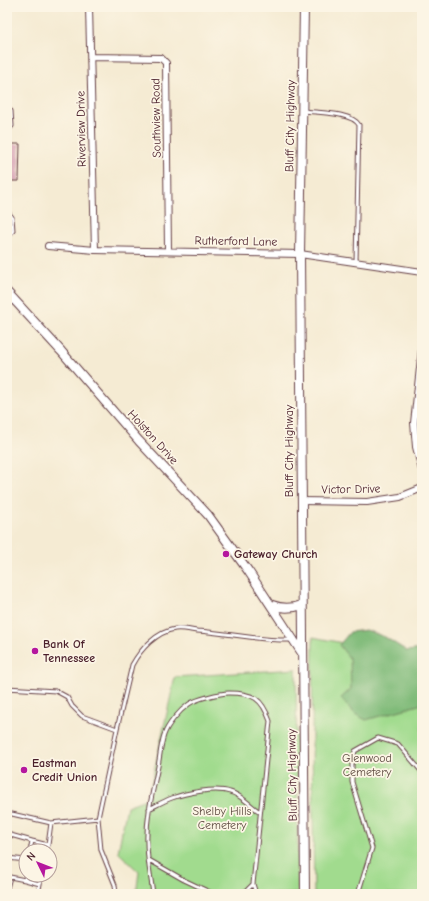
<svg xmlns="http://www.w3.org/2000/svg" width="429" height="901" font-family="'Comic Neue',sans-serif">
<style>
.green{fill:#a1db8e;stroke:#767d5c}
.forest{fill:#80bb79;stroke:#656d52}
.building{fill:#d298af}
.lines{fill:none;stroke-linecap:round;stroke-linejoin:round}
.lane-casing{stroke:#643e44;stroke-width:5}
.street-casing{stroke:#643e44;stroke-width:8}
.secondary-casing{stroke:#643e44;stroke-width:10}
.lane{stroke:#fff;stroke-width:3}
.street{stroke:#fff;stroke-width:6}
.secondary{stroke:#fff;stroke-width:8}
.poi-dot{fill:#b5179e;stroke:#fcf5e5;stroke-width:1.5}
.labels{text-anchor:middle;stroke-width:3.5;stroke-linejoin:round;paint-order:stroke}
.street-label{font-size:12px;fill:#4a1f2b;stroke:#fcf5e5}
.poi-label{font-size:12px;font-weight:bold;fill:#4a1f2b;stroke:#fcf5e5;text-anchor:start}
.park-label{font-size:12px;fill:#604e44;stroke:#fcf5e5}
</style>
<rect width="100%" height="100%" fill="#fcf5e5"/>
<filter id="ink" filterUnits="userSpaceOnUse"><feTurbulence type="fractalNoise" baseFrequency=".025" numOctaves="2"/><feDisplacementMap in="SourceGraphic" scale="8" xChannelSelector="R" yChannelSelector="G"/><feConvolveMatrix kernelMatrix="1 2 1 2 8 2 1 2 1" color-interpolation-filters="sRGB"/></filter>
<filter id="wash" filterUnits="userSpaceOnUse"><feTurbulence type="fractalNoise" baseFrequency=".012" numOctaves="4" result="noise"/><feDisplacementMap in="SourceGraphic" scale="16" xChannelSelector="R" yChannelSelector="G"/><feGaussianBlur stdDeviation="0.9" result="paint"/><feColorMatrix in="noise" values="0 0 0 0 0 0 0 0 0 0 0 0 0 0 0 0 0 1.4 0 .05"/><feComposite in="paint" operator="in"/></filter>
<g filter="url(#wash)">
<rect width="100%" height="100%" fill="#f5ebd3"/>
<path class="green" d="M313 637 422 659V894H314L312 738Z
M296 669 298 894H136L139 872 118 852 127 806 148 798 175 677Z"/>
<path class="forest" d="M366 630 385 637 407 651 422 649V704L366 720 355 714 341 698 351 689 350 659 339 645 350 632Z"/>
<g id="blocks">
<path class="building" d="M7 144H20L19 181H7Z"/>
</g>
</g>
<g filter="url(#ink)">
<use href="#blocks" fill-opacity="0" stroke="#643e44" stroke-width="1"/>
<g class="lines">
<defs>
<path id="lane" d="M7 109 11 111 12 126 7 131
M304 111C317 113 352 112 359 125L356 262
M7 211 12 217 13 231 7 237
M7 688 56 691 67 697 72 706 82 716 117 729 98 818 101 850 115 885 116 894
M117 729 132 665C140 650 156 632 175 629 182 628 190 630 197 631 229 633 260 641 292 640
M149 809C157 805 164 801 172 798 186 793 215 787 230 792 242 795 250 806 260 812
M12 814 51 823
M7 834 32 841
M30 851 32 841 48 845 51 823 98 818
M46 851 48 845
M7 858 26 860
M149 860 184 880 214 894
M26 873 25 880 40 884 42 875
M7 888 10 877 25 880
M38 894 40 884
M153 894C151 877 147 860 147 843 146 818 152 795 157 771 160 759 160 747 164 735 168 724 179 711 189 704 196 699 220 693 229 693 253 693 262 698 270 721L253 884 256 894
M243 894 253 884
M358 894 372 848 352 782V765L355 751 378 738 398 744 422 772"/>
<path id="street" d="M89 7 95 250
M91 57 161 58 166 63 168 251
M48 246 95 250 300 254 422 272
M422 349 414 423 416 447 422 470
M301 501 367 502 400 497 422 488"/>
<path id="secondary" d="M304 7 300 254 305 894
M7 292 61 351 139 441 208 515 249 572 302 653
M272 605C282 609 291 609 302 605"/>
</defs>
<use href="#lane" class="lane-casing"/>
<use href="#street" class="street-casing"/>
<use href="#secondary" class="secondary-casing"/>
<use href="#lane" class="lane"/>
<use href="#street" class="street"/>
<use href="#secondary" class="secondary"/>
</g>
</g>
<g class="poi-dot">
<circle cx="226" cy="554" r="4"/>
<circle cx="35" cy="651" r="4"/>
<circle cx="24" cy="770" r="4"/>
</g>
<g class="labels">
<g class="street-label">
<text transform="translate(156 118) rotate(-91)" y="4">Southview Road</text>
<text transform="translate(290 126) rotate(-89)" y="4">Bluff City Highway</text>
<text transform="translate(81 129) rotate(-91)" y="4">Riverview Drive</text>
<text transform="translate(236 241) rotate(1)" y="4">Rutherford Lane</text>
<text transform="translate(153 437) rotate(48)" y="4">Holston Drive</text>
<text transform="translate(289 451) rotate(-90)" y="4">Bluff City Highway</text>
<text transform="translate(351 489) rotate(-1)" y="4">Victor Drive</text>
<text transform="translate(292 775) rotate(-91)" y="4">Bluff City Highway</text>
</g>
<g class="poi-label">
<text x="234" y="558">Gateway Church</text>
<text x="43" y="648">Bank Of<tspan x="43" dy="14">Tennessee</tspan></text>
<text x="32" y="767">Eastman<tspan x="32" dy="14">Credit Union</tspan></text>
</g>
<g class="park-label">
<text x="367" y="762">Glenwood<tspan x="367" dy="14">Cemetery</tspan></text>
<text x="222" y="815">Shelby Hills<tspan x="222" dy="14">Cemetery</tspan></text>
</g>
</g>
<rect width="429" height="901" fill="none" stroke="#fcf5e5" stroke-width="24"/>
<g transform="translate(38 863) rotate(313)"><circle r="19" fill="#fcf5e5" stroke="#b59f9b"/>
<path d="M0-3L7 15L0 10L-7 15Z" fill="#b5179e"/>
<text y="-6" font-size="11" font-weight="bold" text-anchor="middle" fill="#4a1f2b">N</text>
</g>
</svg>
